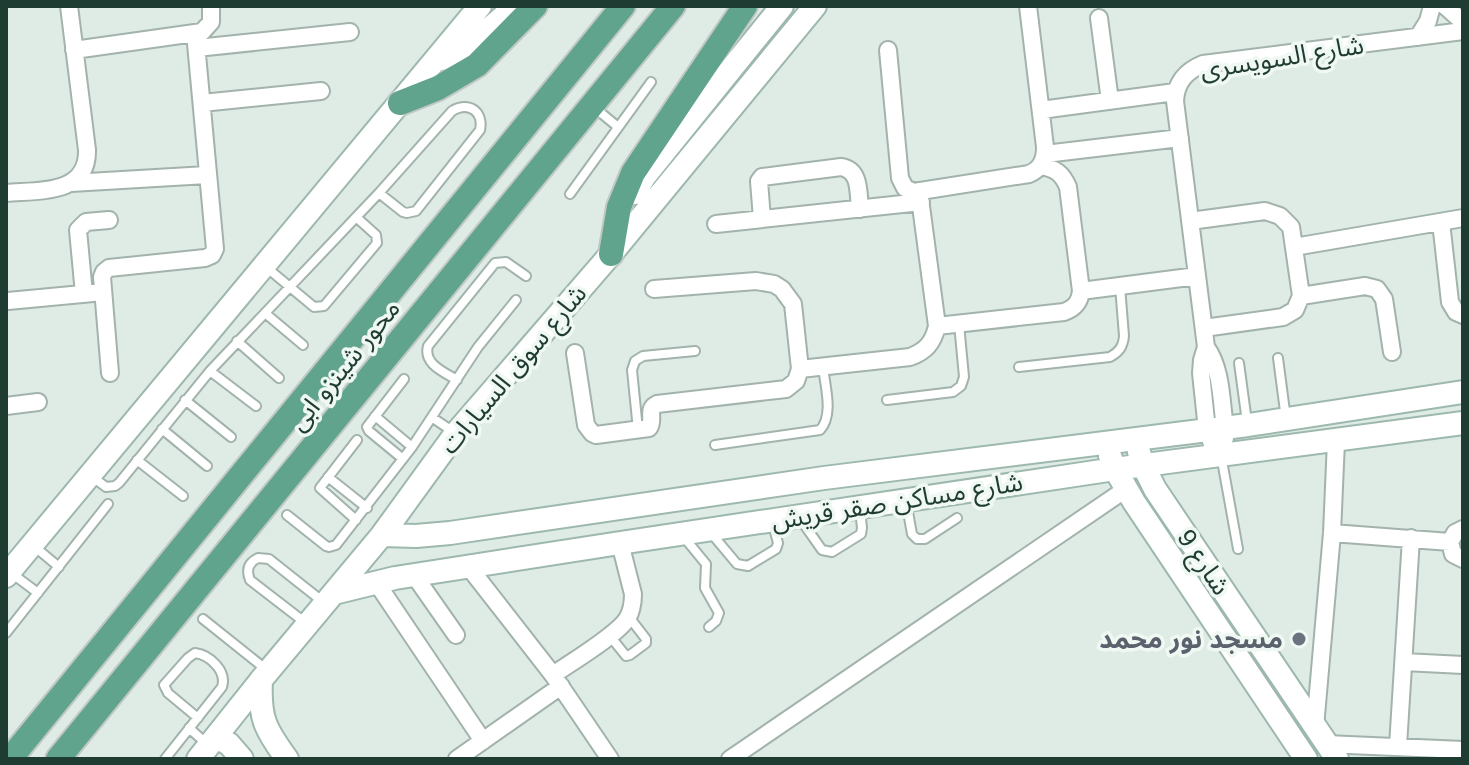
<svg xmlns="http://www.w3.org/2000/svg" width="1469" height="765" font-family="Arial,'Noto Sans Arabic',sans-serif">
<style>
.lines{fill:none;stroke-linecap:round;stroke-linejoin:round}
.lane-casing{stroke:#a2b3ac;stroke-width:12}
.street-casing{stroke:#a2b3ac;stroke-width:20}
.secondary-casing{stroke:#9db8ad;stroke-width:26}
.primary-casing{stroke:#c0c8c6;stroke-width:28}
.lane{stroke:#fff;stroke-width:8}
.street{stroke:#fff;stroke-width:16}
.secondary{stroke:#fff;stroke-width:22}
.primary{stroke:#61a48e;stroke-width:24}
.worship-dot{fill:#6b7280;stroke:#f0f8f3;stroke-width:3}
.labels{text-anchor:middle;stroke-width:7;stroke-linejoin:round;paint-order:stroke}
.street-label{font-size:26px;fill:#1f3c33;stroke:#f0f8f3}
.worship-label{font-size:26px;font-weight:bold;fill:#5b616d;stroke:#f0f8f3;text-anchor:end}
</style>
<rect width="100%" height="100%" fill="#dfebe5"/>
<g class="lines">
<defs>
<path id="lane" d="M595 108 618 127
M570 194 651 82
M266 267 314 307 324 306 377 243 376 235 356 217
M265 313 303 345
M237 341 279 378
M1278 358 1286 419
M1239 363 1247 422
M1019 367 1110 357C1119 352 1123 347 1124 336L1120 286
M210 371 256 406
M457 380C444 372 423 364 428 346L495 263 506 262 526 276
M185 400 231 437
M887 400 953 392 961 386 964 377 959 324
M375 416 412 447
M433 418 455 433
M162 429 207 466
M638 430 632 370 635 361 643 356 695 351
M715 445 820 430C834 415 825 386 823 367
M1221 455 1238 549
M403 459 369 431 367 427 404 379
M137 460 183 496
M91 476 106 487 115 486 119 483 210 371 379 193 452 111C468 101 484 111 480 130L416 211 407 213 403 212 379 193
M328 477 367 508
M906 501 912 534 917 539H925L957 518
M287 515 326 546 329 547 336 545 412 447 478 347 516 300
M356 520 320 488 357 440
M801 520 822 550 832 552 861 534 862 528 860 509
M711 533 737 564 748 566 776 549 778 543 772 521
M683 536 706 564 705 588 719 613 716 621 709 627
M35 547 59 567
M10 572 38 593
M203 619 268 671
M307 624 250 580C246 570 248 563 258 558L269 559 322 601
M6 633 108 504
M610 636 626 656 630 655 646 643V639L629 617
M189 728 208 745
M165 759 222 687C227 671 210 655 195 653L188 658 164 685 168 693 198 718"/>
<path id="street" d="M1445 6 1463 22
M1099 18 1110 101
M1418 37 1428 21 1432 6
M197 48 350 32
M74 50 202 32 211 22V6
M888 50 900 178 905 188 914 192 1029 174C1041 169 1045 160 1045 147L1028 6
M202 103 321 91
M1041 110 1175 92
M1045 154 1180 138
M71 183 207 175
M6 193C39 190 88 195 87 150L69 6
M762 219 759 181 762 177 841 167C861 170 858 193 860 209
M1190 221 1265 211 1280 216 1291 227 1301 296 1295 310 1283 317 1204 328
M1441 222 1450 302 1456 312 1463 315
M716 224 921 202
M1294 247 1463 218
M1081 291 1197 276
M84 294 78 230 86 222 109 220
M1301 296 1365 286 1377 289 1384 299 1392 352
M8 301 93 293
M937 326 1064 312C1075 308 1080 302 1081 291L1068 187C1062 173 1055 168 1040 166
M1206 347C1222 369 1221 401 1225 428V438L1221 455
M575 353 586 425 592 433 596 435 649 428C655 420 646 409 657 404L786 389 796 381 800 369 793 304 782 289 774 284 756 281 654 289
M800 369 910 357C926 351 933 343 937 326L919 191
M110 373 102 277 104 272 109 268 205 258 212 255 215 249 195 33
M6 406 38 402
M1221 455 1212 444 1207 430 1201 373 1202 360 1206 347 1175 101C1176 82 1186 71 1203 64L1463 31
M1463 529 1455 533 1450 542 1453 554 1463 559
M1332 533 1450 542
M468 566 553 675 610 759
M414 575 456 635
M376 582 483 741
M1404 662 1463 665
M553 675C570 663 617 635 627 619 632 611 633 603 633 594L620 543
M1315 727 1332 533 1336 441
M1326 744 1463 750
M1398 746 1411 538
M457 759 561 686
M730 759 1126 489"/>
<path id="secondary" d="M441 59C469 46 493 27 515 6
M635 193 644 177 782 6
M1139 452 1143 465 1155 489 1337 759
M1110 456 1115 469 1134 502 1306 759
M382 535 416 536 450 533 824 478 1248 425 1463 392
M6 576 480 6
M334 593 395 578 620 543 1115 469 1463 423
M261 680C259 718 265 729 287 759
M216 737 229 744 242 759
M198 759 261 680 382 535 456 433 611 254 815 6"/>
<path id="primary" d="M400 103 438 88 477 65 535 6
M611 254 619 207 633 173 745 6
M10 759 623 6
M58 759 673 6"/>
</defs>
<use href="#lane" class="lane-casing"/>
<use href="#street" class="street-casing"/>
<use href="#secondary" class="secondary-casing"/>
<use href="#primary" class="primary-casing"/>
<use href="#lane" class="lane"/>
<use href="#street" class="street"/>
<use href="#secondary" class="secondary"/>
<use href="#primary" class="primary"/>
</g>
<circle class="worship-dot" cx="1299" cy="639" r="8"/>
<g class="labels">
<g class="street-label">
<text transform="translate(1282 57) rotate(-9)" y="9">شارع السويسرى</text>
<text transform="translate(344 365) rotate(-51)" y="9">محور شينزو ابى</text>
<text transform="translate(513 369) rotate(-50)" y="9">شارع سوق السيارات</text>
<text transform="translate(897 501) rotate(-9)" y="9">شارع مساكن صقر قريش</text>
<text transform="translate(1204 562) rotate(56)" y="9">شارع 9</text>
</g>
<g class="worship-label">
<text x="1283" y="648">مسجد نور محمد</text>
</g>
</g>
<rect width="1469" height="765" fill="none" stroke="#1f3c33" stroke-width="16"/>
</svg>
